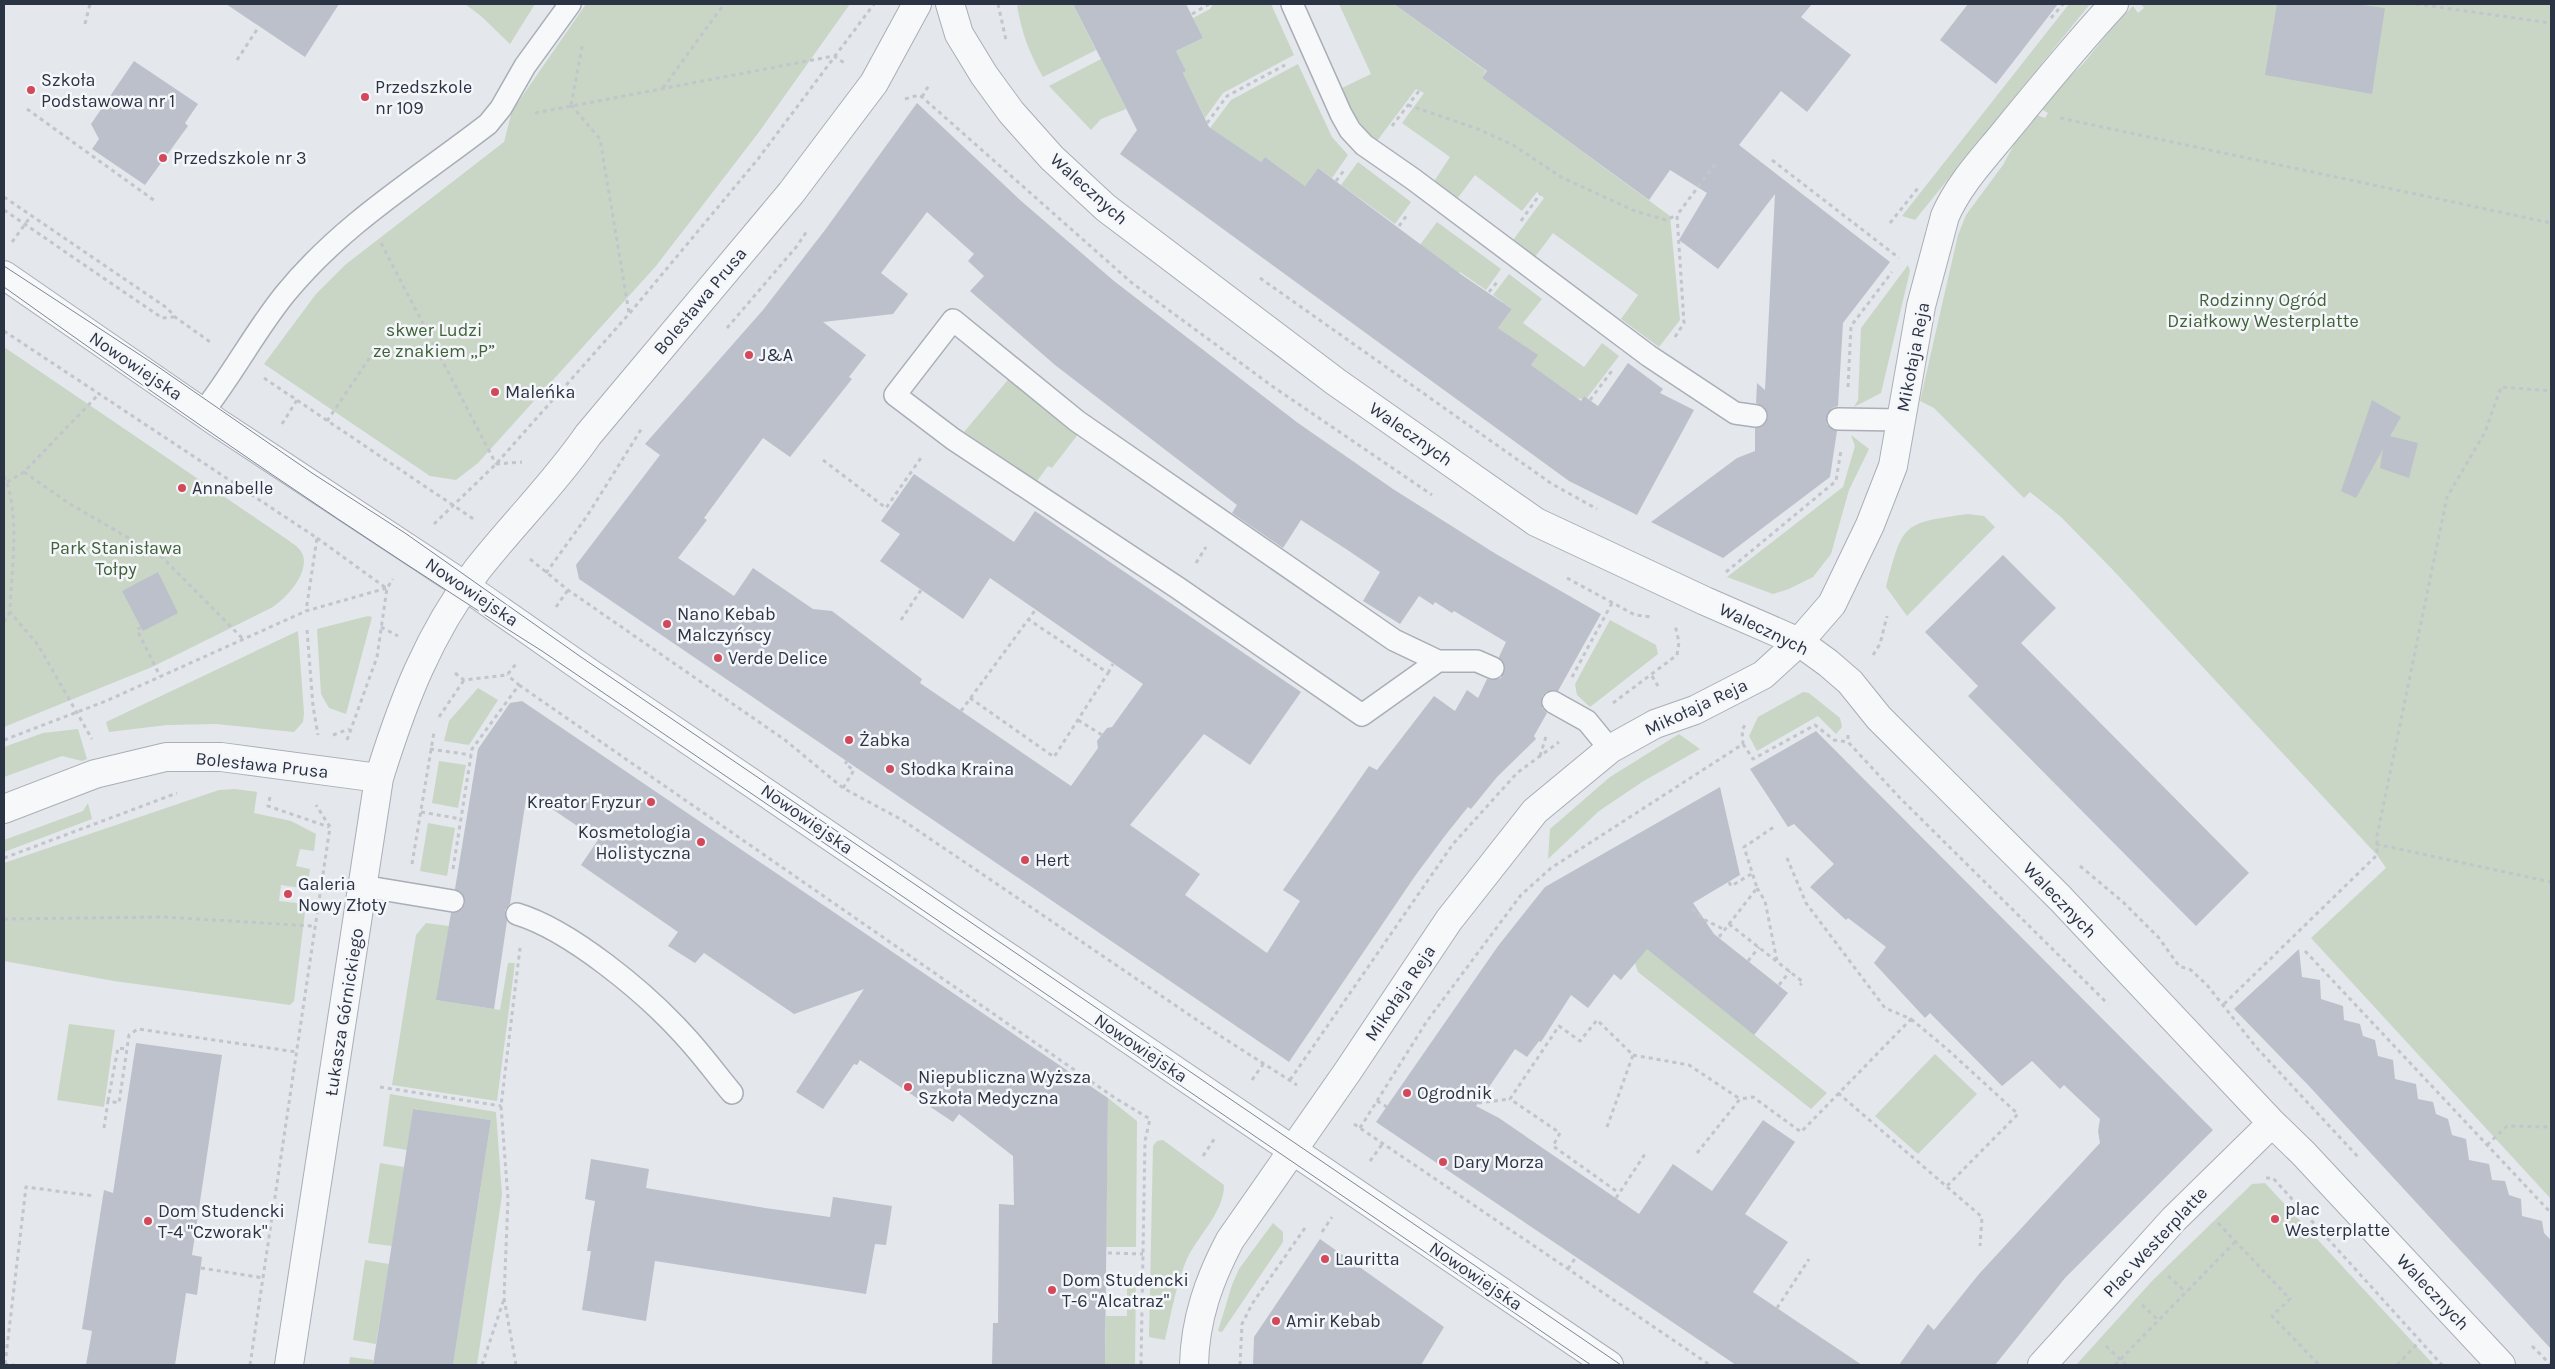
<svg xmlns="http://www.w3.org/2000/svg" width="2555" height="1369" font-family="Karla,sans-serif">
<style>
.green{fill:#c9d6c5}
.building{fill:#bbc0ca;fill-rule:evenodd}
.lines{fill:none;stroke-linecap:round;stroke-linejoin:round}
.service-casing{stroke:#a9aeb7;stroke-width:24}
.minor-casing{stroke:#a9aeb7;stroke-width:30}
.tertiary-casing{stroke:#a9aeb7;stroke-width:30}
.path{stroke:#c2c5cb;stroke-width:3;stroke-dasharray:4 4;stroke-linecap:butt}
.service{stroke:#f7f8fa;stroke-width:21}
.minor{stroke:#f7f8fa;stroke-width:28}
.tertiary{stroke:#f7f8fa;stroke-width:28}
.tram{stroke:#7d8696;stroke-width:1}
.poi-dot{fill:#d1495b;stroke:#f4f6f9;stroke-width:2}
.labels{text-anchor:middle;stroke-width:5;stroke-linejoin:round;paint-order:stroke}
.poi-label{font-size:18px;fill:#2b3445;stroke:#f4f6f9;text-anchor:start}
.street-label{font-size:18px;fill:#2b3445;stroke:#f4f6f9}
.park-label{font-size:18px;fill:#3f6138;stroke:#f4f6f9}
</style>
<rect width="100%" height="100%" fill="#e4e7ec"/>
<path class="green" d="M465 4H535L510 44 481 16Z
M586 4H850L759 132 656 266 478 463 456 480 430 476 264 364 316 294 345 265 504 142 512 111Z
M1022 4H1073L1096 50 1043 77C1029 53 1022 33 1017 6Z
M1213 4H1271L1294 55 1223 93 1205 118 1183 73 1186 71 1176 51 1203 38 1193 18 1210 9Z
M1339 4H1394L1486 71 1482 78 1670 216 1680 320 1659 347 1621 319 1638 295 1553 233 1535 257 1513 240 1544 198 1537 192 1522 211 1475 175 1457 199 1433 183 1450 157 1402 123 1424 93 1416 89 1377 141C1359 126 1351 110 1342 88L1371 74Z
M2069 4H2090L1915 220 1902 216Z
M2141 4H2551V1199L2311 938 2386 868 2377 855 2112 569 2061 517 2030 492 2024 498 1934 408 1920 401 1958 235 1966 215 2003 165 2031 113 2045 118 2048 113 2038 107 2083 64 2116 23 2133 6 2138 13 2144 8Z
M1101 59 1126 109 1101 119 1091 130 1049 86Z
M1298 64 1332 137 1348 155 1332 178 1318 168 1305 186 1265 157 1261 162 1210 128 1231 100Z
M1358 162 1411 202 1395 224 1341 185Z
M1437 222 1501 269 1486 290 1460 272 1446 290 1408 261Z
M1908 265 1910 271 1881 393 1854 407 1858 400 1861 328Z
M1509 274 1542 299 1523 323 1584 367 1602 343 1619 356 1587 398 1584 396 1582 399 1576 398 1531 365 1537 355 1498 328 1512 309 1493 295Z
M4 347 288 540C293 544 299 547 302 553 311 572 286 599 271 608L152 667 4 727Z
M1012 375 1079 433 1052 468 1048 466 1037 481 964 432Z
M1851 435 1869 449 1849 490 1831 554 1813 577 1789 589 1773 594 1727 577 1843 487 1855 446Z
M1968 514 1984 516 1995 527 1907 616 1886 587C1903 524 1901 523 1968 514Z
M368 616 372 617 346 714 329 708 321 694 317 629Z
M1610 620 1656 645 1658 654 1590 707 1577 695 1575 684Z
M298 631 304 713 303 722 294 732 216 724 167 725 109 732 106 722Z
M478 688 498 700 469 745 444 741 449 721Z
M1803 692 1809 693 1840 718 1842 727 1836 734 1818 716 1757 751 1749 736 1758 717Z
M78 729 87 759 82 761 62 756 4 777V747L43 733Z
M1679 734 1700 749 1642 782 1599 811 1548 859 1550 829 1610 777Z
M439 761 466 765 458 808 432 803Z
M235 789 257 792 254 813 291 821 316 834 314 851 300 849 296 866 310 869 307 889 281 885 279 901 306 904 294 1001 290 1005 114 981 4 961V863L219 790Z
M88 803 92 819 4 852V840L83 811Z
M428 823 455 828 447 876 420 871Z
M426 923 449 926 437 1000 500 1010 508 963H515L497 1101 392 1085 416 935Z
M1644 924 1681 976 1827 1093 1811 1109 1638 972 1635 963 1614 947Z
M69 1024 115 1030 104 1107 57 1100Z
M1935 1054 1977 1094 1918 1154 1875 1116Z
M390 1094 496 1112 502 1195 477 1365H453L491 1120 413 1109 407 1150 383 1146Z
M1108 1098 1137 1121 1136 1247H1106Z
M1163 1140 1224 1185C1224 1213 1197 1236 1186 1261 1176 1286 1171 1314 1165 1340L1149 1337 1153 1146 1157 1141Z
M380 1163 404 1167 392 1246 368 1243Z
M2265 1183 2434 1365H2076L2152 1281 2252 1184Z
M1273 1223 1283 1232V1242L1222 1332 1218 1331 1232 1285 1239 1269Z
M365 1260 389 1264 376 1344 353 1340Z
M1127 1275H1136L1135 1365H1105L1106 1316H1127Z
M350 1357 373 1360V1365H349Z"/>
<path class="building" d="M226 4H339L305 57Z
M1073 4H1186L1203 38 1176 51 1186 71 1183 73 1209 127 1261 162 1265 157 1305 186 1318 168 1459 273 1512 309 1498 328 1538 355 1531 365 1581 401 1584 396 1598 406 1628 363 1663 389 1660 393 1694 410 1637 515 1569 481 1120 154 1137 130Z
M1394 4H1812L1801 17 1851 55 1807 112 1781 91 1739 145 1890 262 1843 323 1838 406 1832 408 1826 418 1827 425 1837 431 1830 477 1723 558 1651 522 1737 458 1755 451V428L1765 424 1768 418 1764 407 1756 403 1757 383 1765 390 1775 194 1718 269 1679 240 1707 193 1670 170 1649 200 1482 78 1487 71Z
M1968 4H2058L1996 84 1940 40Z
M2277 4H2354L2385 8 2372 94 2265 75Z
M134 61 198 104 185 123 188 126 145 185 92 149 99 139 91 124Z
M917 103 1020 200 1114 281 1298 423 1393 489 1496 554 1601 614 1558 691H1547L1542 696V708L1547 713 1534 736 1536 739 1497 777 1471 809 1468 807 1444 837 1415 876 1289 1062 579 579 576 565 660 455 645 444 763 310 825 230ZM927 212 974 254 968 261 984 276 970 291 1055 365 1237 505 1232 513 1283 548 1301 520 1346 549 1380 572 1363 601 1400 624 1419 596 1433 605 1435 602 1452 613 1454 611 1506 642 1499 657 1505 667 1501 678 1494 680 1487 679 1478 698 1467 690 1455 711 1434 696 1377 770 1369 766 1283 890 1300 901 1267 953 1185 895 1200 874 1130 825 1204 734 1250 765 1301 692 1035 511 1014 542 914 474 881 521 900 534 880 561 963 619 990 578 1143 684 1112 727 1107 728 1097 741 1098 748 1071 786 920 683 922 679 832 611 813 609 753 568 734 596 678 558 707 520 704 518 763 438 790 457 852 379 849 377 866 355 823 322 893 314 908 294 881 273Z
M2372 400 2401 417 2390 436 2418 443 2409 478 2380 468 2383 449 2356 498 2341 491Z
M2003 555 2056 608 2021 643 2249 873 2196 926 1968 696 1978 686 1925 632Z
M158 572 178 613 143 631 122 591Z
M522 701 1108 1098 1105 1365H992L993 1323H998L999 1204 1014 1205 1013 1156 959 1114 953 1122 860 1060 857 1065 854 1064 823 1109 796 1092 864 989 794 1014 704 953 695 963 668 946 678 932 581 865 598 840 527 792 510 904 505 910 507 921 494 1009 436 1000 451 913 462 909 465 903 461 892 455 889 478 749 510 703Z
M1816 731 2213 1130 2065 1278 1995 1365H1899L1928 1324 1934 1330 1979 1274 2100 1143 2098 1131 2100 1119 2064 1085 2060 1089 2032 1061 2002 1086 1930 1013 1925 1018 1874 963 1886 947 1848 918 1846 920 1810 887 1834 864 1794 824 1788 827 1750 769Z
M1720 787 1740 875 1693 903 1714 934 1788 993 1754 1035 1647 949 1621 980 1614 974 1588 1008 1571 995 1541 1042 1539 1041 1527 1057 1515 1049 1476 1106 1499 1118 1639 1214 1673 1164 1712 1191 1763 1120 1795 1142 1745 1214 1788 1242 1753 1292 1862 1365H1736L1376 1122 1498 946 1545 887Z
M2299 949 2302 977 2320 980 2321 999 2343 1006 2344 1020 2360 1024 2363 1036 2375 1040 2378 1056 2393 1060 2395 1079 2416 1084 2418 1099 2433 1102 2436 1114 2448 1119 2452 1135 2466 1139 2469 1160 2489 1164 2492 1180 2505 1181 2509 1195 2521 1199 2522 1216 2542 1221 2544 1233 2551 1240V1349L2309 1086 2234 1009Z
M136 1043 222 1055 192 1255 202 1257 197 1295 186 1293 175 1365H86L92 1331 82 1329 104 1190 113 1193Z
M413 1109 491 1120 453 1365H373Z
M591 1159 649 1169 646 1188 765 1208 830 1217 833 1197 892 1206 886 1245 875 1244 866 1294 655 1261 646 1321 582 1310 591 1251H587L595 1201 585 1199Z
M1320 1239 1444 1327 1421 1365H1253L1254 1337Z"/>
<g class="lines">
<defs>
<path id="service" d="M1292 4 1341 114 1350 130 1364 145 1413 179 1649 356 1735 413 1756 416
M203 412C233 374 255 331 285 294 343 223 417 179 488 124L501 108 525 66 570 4
M1838 419 1901 420
M1438 661 1362 715 1178 588 953 439 895 395 953 320 1077 421 1394 640 1438 661H1477L1493 668
M1553 702 1587 721 1610 749
M362 886 453 901
M517 914C570 930 645 992 683 1034 701 1053 716 1074 732 1093"/>
<path id="minor" d="M950 4 959 34 984 75 1011 112 1052 158 1106 208 1336 382 1536 522 1705 601 1799 642 1828 663 1850 682 1879 718 2060 898 2272 1123 2303 1153 2501 1365
M4 809 95 774 166 757H221L379 778
M289 1365 379 778C403 701 428 635 477 570 513 524 555 483 588 435L791 193 874 83 917 4
M1194 1365C1195 1319 1209 1280 1230 1240L1348 1071 1449 920 1535 811 1610 749 1655 724 1695 710 1763 675 1799 642 1832 604 1870 525 1893 466 1921 306 1945 216C1959 184 1983 159 2005 132 2040 89 2076 45 2114 4
M2042 1365 2174 1219 2272 1123"/>
<path id="tertiary" d="M4 275 218 423 465 586 591 674 1609 1365"/>
</defs>
<use href="#service" class="service-casing"/>
<use href="#minor" class="minor-casing"/>
<use href="#tertiary" class="tertiary-casing"/>
<path class="path" d="M998 4 1006 40
M2416 4 2551 23
M1192 14 1209 4
M2051 18 2063 4
M85 24 90 4
M237 60 258 28
M663 88 724 4
M922 97 929 85
M905 99 919 95 922 97 1132 283 1272 386 1432 495
M571 105 600 139 629 313
M571 105 583 42
M1408 105 1478 129 1513 145 1561 177 1635 211 1666 220 1677 215
M27 109 155 201
M535 113 834 56 846 64
M2060 118 2551 223
M1207 123 1227 96 1285 65
M1392 126 1419 91
M1772 160 1899 258
M1336 181 1345 169
M4 197 167 308 175 317 213 344
M4 210 162 318 174 317
M1521 221 1540 194
M1890 223 1918 188
M1399 226 1407 215
M12 242 31 216
M381 243 496 464
M1260 278 1552 484 1597 509
M1489 292 1498 281
M727 328 797 246 807 231
M4 331 317 538 306 611
M1675 337 1684 323 1677 215 1716 163
M264 378 475 520
M1848 387 1851 326 1892 272
M1590 400 1614 368
M327 421 381 341
M282 424 297 400
M823 460 886 508 923 455
M496 464 522 462
M24 472 70 504 163 558 242 638
M4 476C21 513 11 572 10 612L38 645 92 739
M7 482 24 472 98 395
M434 524 496 464 629 314 758 159 874 4
M317 538 386 588
M530 559 568 590 785 740 843 788 904 821 1225 1039 1297 1085
M1196 563 1206 547
M1726 572 1836 481 1841 450
M546 573 587 516 642 428
M1567 578 1635 615 1652 617
M556 607 568 590
M901 620 921 590
M4 622 10 612
M141 627 137 630 160 676
M381 627 398 636
M307 630 313 706 318 735
M1873 655 1880 644 1887 616
M455 673 464 680 507 675 516 664
M1108 673 1113 664
M1652 676 1658 686
M1572 677 1612 603
M519 685 1115 1098 1150 1119 1145 1141 1141 1365
M970 698 1054 757 1108 673 1028 619
M1613 703 1677 655 1679 642 1675 625
M961 711 1036 609
M439 717 464 680
M1078 720 1102 735
M333 735 349 729
M1848 735V742L1900 798 2108 1004
M4 740 106 701 306 611 387 588
M347 740 377 657 387 588 393 579
M1743 744 1753 759 1815 725 1834 740 1848 742
M430 749 471 755
M1540 756 1547 733
M843 788 854 770 845 764 847 761
M270 797 268 806 329 827
M421 812 461 819
M2376 844 2551 882
M4 858 177 793
M412 864 434 732
M2080 866 2123 902 2159 938 2179 966 2191 970 2207 985 2256 1047 2359 1158
M453 869 472 749 519 685 507 675
M1729 882 1731 886 1753 873
M1757 888 1765 901 1777 961
M1692 909 1705 920 1725 930
M4 919 164 917 313 926
M1729 924 1803 982 1800 985
M1719 937 1757 888 1744 847 1774 827
M2305 951 2551 1213
M1748 961 1759 947
M1779 985 1790 971
M2224 1004 2377 855V836L2447 497 2485 432 2501 387 2551 391
M1911 1019 1947 1049 2018 1114 1947 1186
M1633 1055 1689 1065 1740 1099
M1252 1080 1264 1063
M1290 1080 1453 844 1517 773 1559 742
M380 1087 501 1106
M1838 1093 1982 1217 1980 1246
M108 1101 118 1048 127 1049
M1377 1101 1387 1107
M1478 1103 1510 1099
M1354 1124 1710 1365
M1607 1127 1633 1055 1597 1020 1580 1041 1559 1026 1510 1099 1560 1133 1553 1146 1619 1193
M104 1128 108 1101 119 1103 129 1035 138 1029 297 1052
M1360 1128 1427 1021 1521 895 1551 868 1743 744 1742 730 1745 725
M2487 1145 2507 1126 2551 1127
M1697 1153 1740 1099 1753 1097 1801 1132 1911 1019 1885 1008 1806 903 1787 858
M1203 1156 1215 1138
M1370 1161 1383 1143
M2266 1178H2273L2442 1365
M1616 1198 1645 1154
M2218 1223 2290 1299 2272 1316 2319 1365
M1322 1232 1332 1217
M1108 1253 1143 1254
M201 1268 264 1278
M1568 1269 1576 1257
M2168 1276 2186 1292
M2142 1305 2158 1320
M1777 1308 1809 1259
M2106 1346 2126 1365
M2532 1346 2551 1365
M4 1364 14 1365
M5 1364 26 1187 94 1196
M250 1365 330 827 316 805
M482 1365 504 1299
M516 1365 504 1298 508 1199 501 1106 520 948
M1240 1365 1242 1324 1252 1304 1307 1225
M2115 1365 2236 1241
M2397 1365 2420 1341"/>
<use href="#service" class="service"/>
<use href="#minor" class="minor"/>
<use href="#tertiary" class="tertiary"/>
<path class="tram" d="M4 266 157 366 312 473 405 533 581 657 1621 1365
M4 287C180 413 358 536 542 651L1591 1365"/>
</g>
<g class="poi-dot">
<circle cx="31" cy="90" r="5"/>
<circle cx="365" cy="97" r="5"/>
<circle cx="163" cy="158" r="5"/>
<circle cx="749" cy="355" r="5"/>
<circle cx="495" cy="392" r="5"/>
<circle cx="182" cy="488" r="5"/>
<circle cx="667" cy="624" r="5"/>
<circle cx="718" cy="658" r="5"/>
<circle cx="849" cy="740" r="5"/>
<circle cx="890" cy="769" r="5"/>
<circle cx="651" cy="802" r="5"/>
<circle cx="701" cy="842" r="5"/>
<circle cx="1025" cy="860" r="5"/>
<circle cx="288" cy="894" r="5"/>
<circle cx="908" cy="1087" r="5"/>
<circle cx="1407" cy="1093" r="5"/>
<circle cx="1443" cy="1162" r="5"/>
<circle cx="2275" cy="1219" r="5"/>
<circle cx="148" cy="1221" r="5"/>
<circle cx="1325" cy="1259" r="5"/>
<circle cx="1052" cy="1290" r="5"/>
<circle cx="1276" cy="1321" r="5"/>
</g>
<g class="labels">
<g class="poi-label">
<text x="41" y="86">Szkoła<tspan x="41" dy="21">Podstawowa nr 1</tspan></text>
<text x="375" y="93">Przedszkole<tspan x="375" dy="21">nr 109</tspan></text>
<text x="173" y="164">Przedszkole nr 3</text>
<text x="759" y="361">J&amp;A</text>
<text x="505" y="398">Maleńka</text>
<text x="192" y="494">Annabelle</text>
<text x="677" y="620">Nano Kebab<tspan x="677" dy="21">Malczyńscy</tspan></text>
<text x="728" y="664">Verde Delice</text>
<text x="859" y="746">Żabka</text>
<text x="900" y="775">Słodka Kraina</text>
<text x="641" y="808" text-anchor="end">Kreator Fryzur</text>
<text x="691" y="838" text-anchor="end">Kosmetologia<tspan x="691" dy="21">Holistyczna</tspan></text>
<text x="1035" y="866">Hert</text>
<text x="298" y="890">Galeria<tspan x="298" dy="21">Nowy Złoty</tspan></text>
<text x="918" y="1083">Niepubliczna Wyższa<tspan x="918" dy="21">Szkoła Medyczna</tspan></text>
<text x="1417" y="1099">Ogrodnik</text>
<text x="1453" y="1168">Dary Morza</text>
<text x="2285" y="1215">plac<tspan x="2285" dy="21">Westerplatte</tspan></text>
<text x="158" y="1217">Dom Studencki<tspan x="158" dy="21">T-4 "Czworak"</tspan></text>
<text x="1335" y="1265">Lauritta</text>
<text x="1062" y="1286">Dom Studencki<tspan x="1062" dy="21">T-6 "Alcatraz"</tspan></text>
<text x="1286" y="1327">Amir Kebab</text>
</g>
<g class="street-label">
<text transform="translate(1089 189) rotate(42)" y="6">Walecznych</text>
<text transform="translate(700 301) rotate(-50)" y="6">Bolesława Prusa</text>
<text transform="translate(1913 357) rotate(-79)" y="6">Mikołaja Reja</text>
<text transform="translate(136 366) rotate(34)" y="6">Nowowiejska</text>
<text transform="translate(1411 434) rotate(35)" y="6">Walecznych</text>
<text transform="translate(472 592) rotate(34)" y="6">Nowowiejska</text>
<text transform="translate(1764 629) rotate(26)" y="6">Walecznych</text>
<text transform="translate(1696 707) rotate(-25)" y="6">Mikołaja Reja</text>
<text transform="translate(262 765) rotate(6)" y="6">Bolesława Prusa</text>
<text transform="translate(807 819) rotate(35)" y="6">Nowowiejska</text>
<text transform="translate(2060 900) rotate(46)" y="6">Walecznych</text>
<text transform="translate(1400 993) rotate(-56)" y="6">Mikołaja Reja</text>
<text transform="translate(344 1012) rotate(-81)" y="6">Łukasza Górnickiego</text>
<text transform="translate(1141 1048) rotate(34)" y="6">Nowowiejska</text>
<text transform="translate(2155 1242) rotate(-47)" y="6">Plac Westerplatte</text>
<text transform="translate(1476 1276) rotate(34)" y="6">Nowowiejska</text>
<text transform="translate(2433 1292) rotate(47)" y="6">Walecznych</text>
</g>
<g class="park-label">
<text x="2263" y="306">Rodzinny Ogród<tspan x="2263" dy="21">Działkowy Westerplatte</tspan></text>
<text x="434" y="336">skwer Ludzi<tspan x="434" dy="21">ze znakiem „P”</tspan></text>
<text x="116" y="554">Park Stanisława<tspan x="116" dy="21">Tołpy</tspan></text>
</g>
</g>
<rect width="2555" height="1369" fill="none" stroke="#2b3445" stroke-width="10"/>
</svg>
